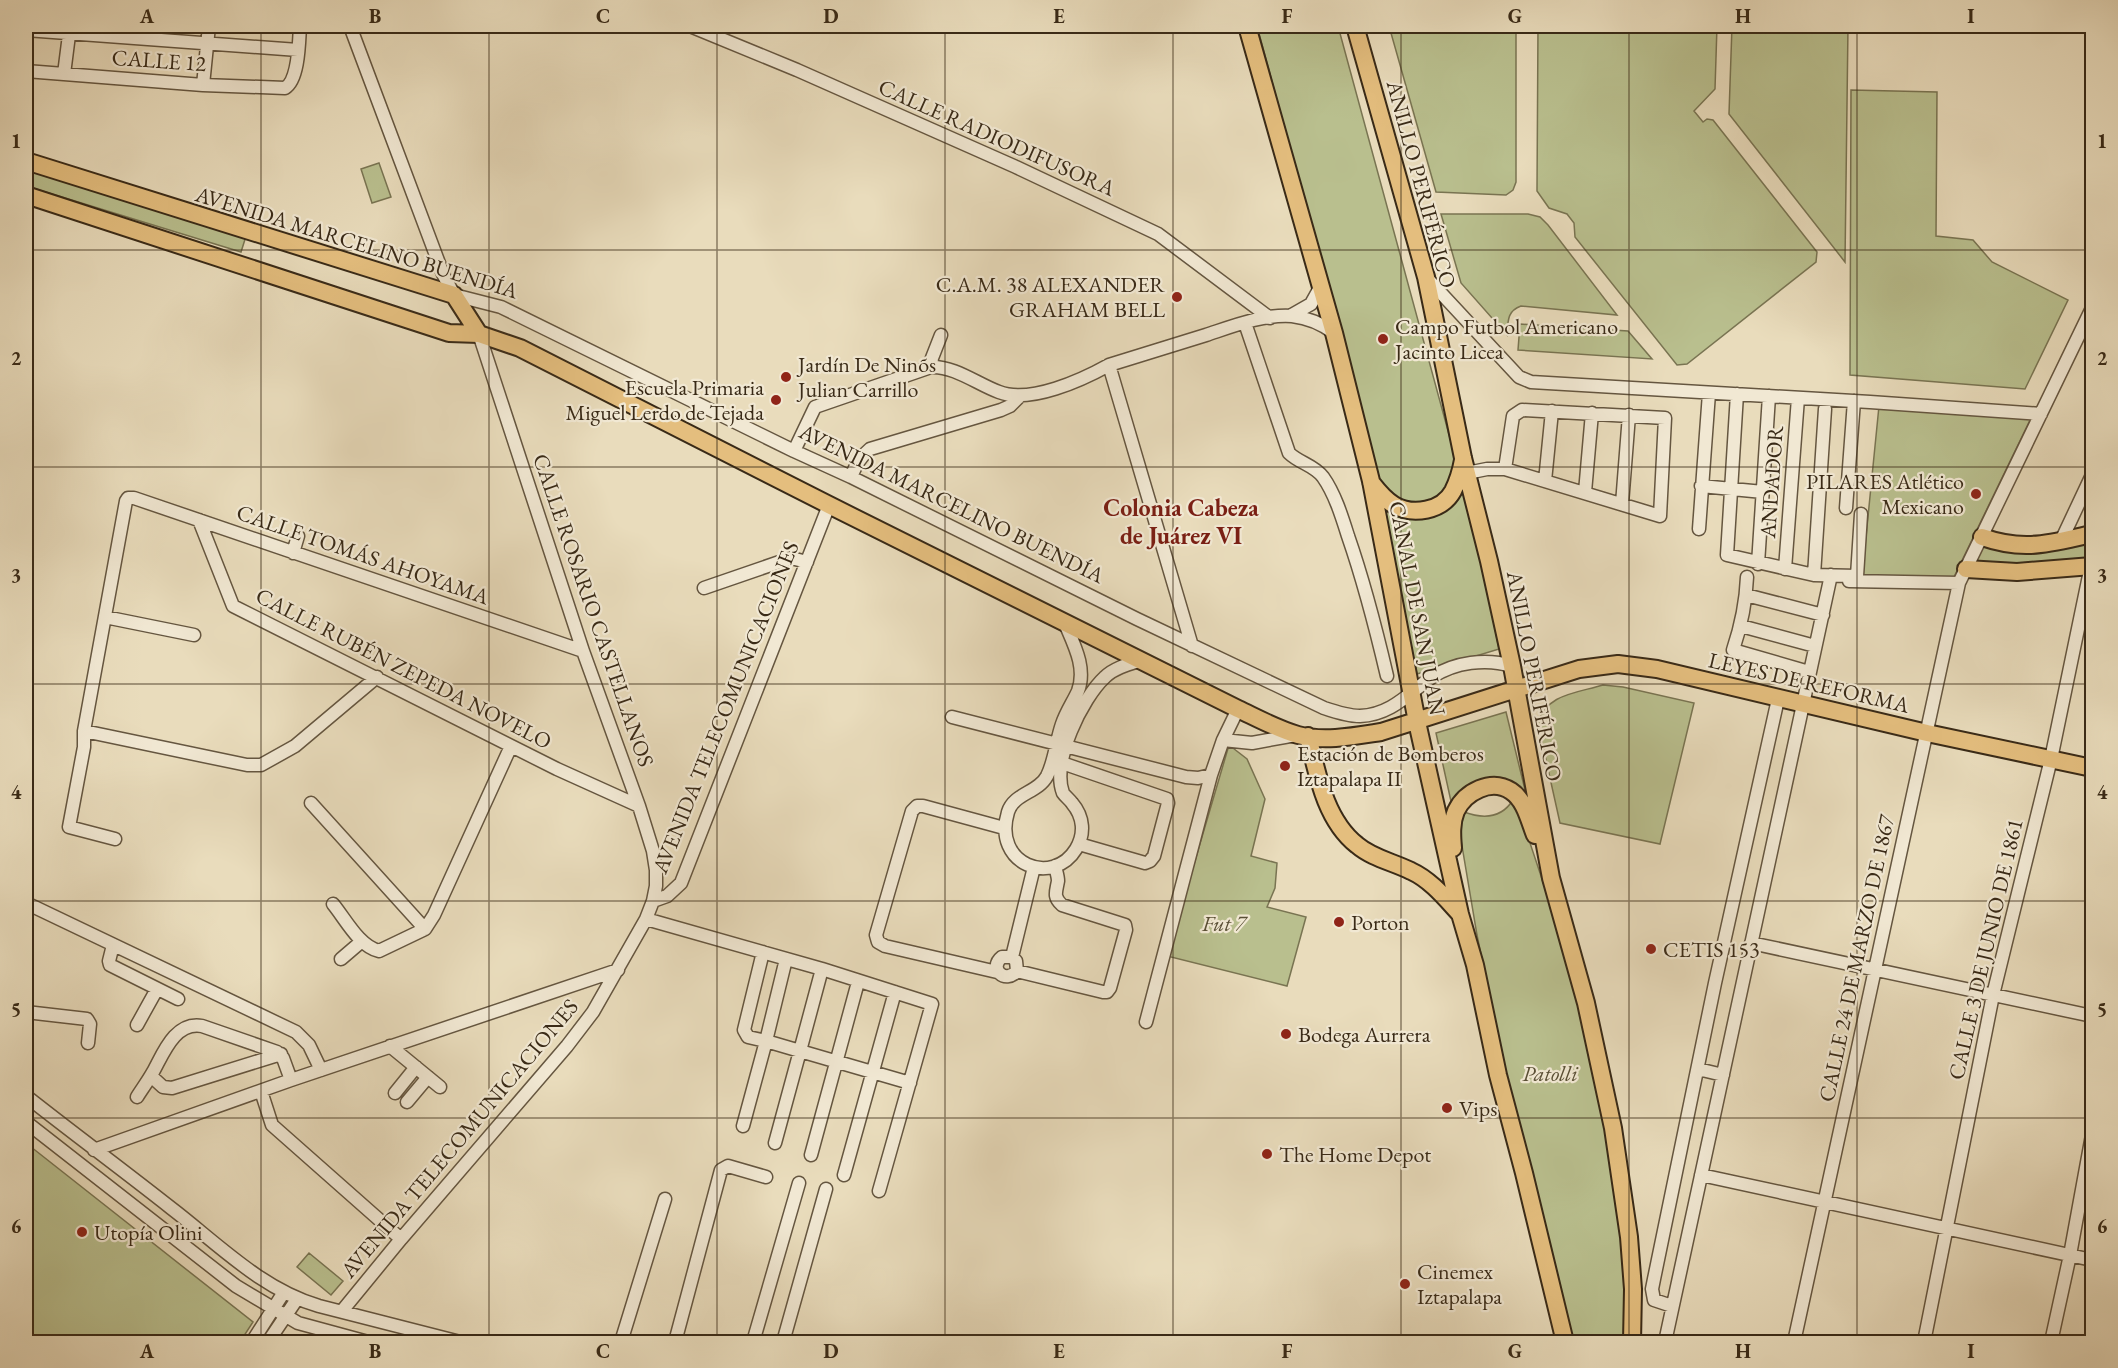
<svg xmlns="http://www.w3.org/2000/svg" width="2118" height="1368" font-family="'EB Garamond',serif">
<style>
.green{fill:#b9bf8e;stroke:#797452;stroke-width:1.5}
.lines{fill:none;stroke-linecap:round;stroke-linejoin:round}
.minor-casing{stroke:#655640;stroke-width:15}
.major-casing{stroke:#392a17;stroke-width:20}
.minor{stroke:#f1e8d3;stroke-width:12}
.major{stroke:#e4be7e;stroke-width:16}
.grid{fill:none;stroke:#392a17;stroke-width:1.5;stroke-opacity:0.55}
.poi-dot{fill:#8f2418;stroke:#f1e8d3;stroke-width:2}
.labels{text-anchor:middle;stroke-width:4.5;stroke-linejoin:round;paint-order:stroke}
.street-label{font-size:22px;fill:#392a17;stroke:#f1e8d3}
.poi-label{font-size:22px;fill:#392a17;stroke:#f1e8d3;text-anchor:start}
.park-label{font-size:22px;font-style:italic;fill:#594f35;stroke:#f1e8d3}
.neighbourhood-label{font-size:24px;font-weight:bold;fill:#7a1f14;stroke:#f1e8d3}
.neatline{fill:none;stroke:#392a17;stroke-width:2}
.grid-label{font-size:20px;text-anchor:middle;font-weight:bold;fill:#392a17}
</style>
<rect width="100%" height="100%" fill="#e9dcbc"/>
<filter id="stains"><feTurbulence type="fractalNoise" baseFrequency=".00333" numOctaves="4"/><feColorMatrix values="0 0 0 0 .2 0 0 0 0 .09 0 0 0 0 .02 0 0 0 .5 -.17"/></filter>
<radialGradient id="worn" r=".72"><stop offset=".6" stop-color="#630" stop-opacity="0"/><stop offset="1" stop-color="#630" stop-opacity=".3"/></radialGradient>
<path class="green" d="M1257 26H1338L1454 453C1455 481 1450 491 1425 505L1394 499 1382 488Z
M1389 26H1516V182L1513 190 1506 195 1436 192Z
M1538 26H1717L1715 89 1694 111 1703 122 1707 119 1713 120 1817 252 1816 262 1687 364 1677 365 1575 237 1574 223 1567 214 1549 208 1537 191Z
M1732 26H1848L1845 262 1729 114Z
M1851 90 1937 92 1936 236 1973 240 1992 262 2068 300 2025 389 1850 375Z
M379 163 391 197 372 203 361 169Z
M26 164 247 233 241 252 26 186Z
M1441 214H1528L1540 217 1548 225 1617 315 1521 306C1507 311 1508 321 1507 335L1461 283Z
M1520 324 1628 331 1652 359 1518 350Z
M1879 406 2032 416 1954 577H1862Z
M1466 484 1499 649 1417 674 1379 502 1418 518Z
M2092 538V562L1968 568 1983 546Z
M1603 685 1623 687 1694 703 1660 844 1560 823 1538 724C1545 694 1577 693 1603 685Z
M1506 712 1526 794 1513 785 1452 806 1436 733Z
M1229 745 1247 759 1265 799 1251 856 1277 863 1275 888 1267 907 1306 917 1287 986 1167 956Z
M1513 800 1518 807 1548 897 1584 1024 1605 1117 1625 1270 1628 1342H1570L1508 1087 1477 935 1460 834 1461 819 1464 812C1483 819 1501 819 1513 800Z
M26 1143 253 1322 240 1342H26Z
M309 1253 343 1281 331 1295 297 1267Z"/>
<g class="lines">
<defs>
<path id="minor" d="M350 26 443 274 454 295 501 307 794 451 851 477 1137 619 1324 708C1336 712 1348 716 1360 716 1391 715 1409 693 1432 677 1455 662 1486 658 1512 666
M690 26 797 70 1016 167 1158 234 1270 318
M26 30 298 50
M26 71 203 85 285 88C299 80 299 41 300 26
M64 74 70 27
M203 85 209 26
M1426 277 1519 377 1531 382 1870 402 2041 414
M1290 316 1311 304 1321 286
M1245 323 1289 453C1299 463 1314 465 1323 477 1335 494 1342 517 1348 536 1364 582 1376 629 1387 676
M1109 365 1192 646
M931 367 932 358 941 335
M1737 394 1727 555 1814 575 1857 576 1861 514
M794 451 815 407 931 367C955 366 977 384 999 392 1030 404 1082 380 1109 365 1141 355 1174 345 1206 335 1233 326 1263 314 1292 316 1309 318 1321 323 1334 333
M1467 473 1487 469H1505L1660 516 1665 418 1522 410 1513 416 1505 469
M851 477C856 465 860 457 870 449L1001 410 1010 406 1020 396
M1545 481 1552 411
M1701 486 1763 492
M1585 492 1592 413
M1622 504 1629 415
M1846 508 1854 401
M199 520 233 606 557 769 639 806
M1699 529 1709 393
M2061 541 2092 475
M293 553 298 536
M1758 564 1769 396
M1785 569 1798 398
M1814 575 1825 409
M1747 577C1746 603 1741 626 1733 650L1809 672
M1849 581 1959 583
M704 588 791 558 807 562
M1746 595 1823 615
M105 617 194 635
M1064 621C1073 643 1087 667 1078 691 1073 702 1066 712 1062 724 1056 741 1055 760 1047 776 1038 793 1014 793 1008 812 992 865 1053 887 1076 849 1085 834 1084 817 1072 803 1070 800 1065 796 1063 793 1051 762 1082 698 1105 677 1114 668 1129 664 1142 660
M1741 626 1815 646
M952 717 1186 777 1198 778 1211 775
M84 731 247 765H261L295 746 377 677
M1223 740 1252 743 1296 735
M1062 763 1167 799 1168 803 1154 856 1150 861 1145 863 1079 844
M311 803 425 929
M115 839 69 827 84 747V731L126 501 128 498H134L583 651
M653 901 667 896 681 883 829 505
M26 903 296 1032 309 1045 321 1070
M333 904C346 920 359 946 379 951L425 929 434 915 511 746
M646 919 822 969
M1751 943 2092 1016
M113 945 109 961 110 965 178 999
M1012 957H1002C988 968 1005 985 1017 971L1016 961 1012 957 1034 867
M341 959 362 941
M786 959 766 1041 800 1051 822 969 932 1004 879 1191
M1017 971 1103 992H1107L1110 988 1126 930 1125 925 1062 905C1053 897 1056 892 1058 881 1058 876 1056 871 1055 866
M997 972 885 946 878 942 876 935 912 811 917 806H923L1004 828
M26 1012 87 1019 90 1024 88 1043
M1146 1022 1211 775 1223 740 1238 709
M137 1025 157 989
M390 1046 440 1087
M1698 1069 1723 1075
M151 1076 163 1087 172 1088 281 1054
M261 1091 272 1125 401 1239
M395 1093 416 1067
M26 1096C74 1134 123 1170 171 1208 218 1244 261 1289 319 1306L460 1342
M137 1097C142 1089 148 1081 153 1072 163 1054 175 1021 202 1026L277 1052 283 1058 291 1080
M407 1102 428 1077
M26 1122 236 1286 298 1323 368 1342
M743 1126 766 1041 748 1037 744 1030 763 952
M775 1143 800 1051 910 1083
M94 1150 291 1080 618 970
M811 1155 858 982
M844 1175 895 992
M1701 1175 2092 1260
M1672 1306 1654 1300 1652 1289 1654 1279 1715 983 1778 699
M342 1311 401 1239 567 1046 593 1012 646 919 653 901 656 886V870L653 851 639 806 583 651 479 334
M252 1342 284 1292
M268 1342 297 1299
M621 1342 665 1199
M675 1342 721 1170 728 1166 766 1177
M753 1342 799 1183
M783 1342 826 1189
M1665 1342 1831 575
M1794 1342 1959 583 2092 308
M1924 1342 1993 995 2051 759 2091 566
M2051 1342 2070 1255 2092 1135"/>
<path id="major" d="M1247 26 1334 333 1371 481 1417 722 1460 914 1475 965 1498 1075 1524 1173 1565 1342
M1355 26 1426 277 1463 458 1489 561 1512 666 1551 878 1586 1003 1613 1128 1629 1237 1633 1289 1632 1342
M26 161 454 295 479 334
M26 195 449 333 479 334 520 348 829 505 1238 709C1257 718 1277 729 1298 735 1324 742 1355 736 1381 732L1579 669 1618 664 1657 669 1927 733 2092 768
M1371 482C1378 491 1384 499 1394 505 1413 516 1442 511 1453 491 1458 481 1461 471 1463 460
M1982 537C2025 552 2050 543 2092 534
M1966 569 2017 572 2092 566
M1308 736C1317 773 1325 820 1357 845 1372 858 1393 862 1411 871 1431 880 1446 899 1460 914
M1453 848C1452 836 1451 823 1456 811 1465 792 1491 778 1511 791 1525 800 1529 820 1535 835"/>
</defs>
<use href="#minor" class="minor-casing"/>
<use href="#major" class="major-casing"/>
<use href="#minor" class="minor"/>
<use href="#major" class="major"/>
</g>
<path class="grid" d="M261 26V1342M489 26V1342M717 26V1342M945 26V1342M1173 26V1342M1401 26V1342M1629 26V1342M1857 26V1342M26 250H2092M26 467H2092M26 684H2092M26 901H2092M26 1118H2092"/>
<g class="poi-dot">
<circle cx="1177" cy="297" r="6"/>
<circle cx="1383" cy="339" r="6"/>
<circle cx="786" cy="377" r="6"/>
<circle cx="776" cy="400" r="6"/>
<circle cx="1976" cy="494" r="6"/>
<circle cx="1285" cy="766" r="6"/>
<circle cx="1339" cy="922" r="6"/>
<circle cx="1651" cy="949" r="6"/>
<circle cx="1286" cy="1034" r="6"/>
<circle cx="1447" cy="1108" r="6"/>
<circle cx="1267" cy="1154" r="6"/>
<circle cx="82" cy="1232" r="6"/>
<circle cx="1405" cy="1284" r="6"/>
</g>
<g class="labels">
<g class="street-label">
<text transform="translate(159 60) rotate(4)" y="8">CALLE 12</text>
<text transform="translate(997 137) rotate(24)" y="8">CALLE RADIODIFUSORA</text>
<text transform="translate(1422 184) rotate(75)" y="8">ANILLO PERIFÉRICO</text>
<text transform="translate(357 242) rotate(17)" y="8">AVENIDA MARCELINO BUENDÍA</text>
<text transform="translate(1771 482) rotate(-86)" y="8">ANDADOR</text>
<text transform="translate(952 503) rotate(26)" y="8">AVENIDA MARCELINO BUENDÍA</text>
<text transform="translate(363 554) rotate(19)" y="8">CALLE TOMÁS AHOYAMA</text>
<text transform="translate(1418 608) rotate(79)" y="8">CANAL DE SAN JUAN</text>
<text transform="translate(594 610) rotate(71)" y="8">CALLE ROSARIO CASTELLANOS</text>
<text transform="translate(404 668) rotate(27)" y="8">CALLE RUBÉN ZEPEDA NOVELO</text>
<text transform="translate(1535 676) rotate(79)" y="8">ANILLO PERIFÉRICO</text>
<text transform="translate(1809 682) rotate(13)" y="8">LEYES DE REFORMA</text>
<text transform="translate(725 707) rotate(-68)" y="8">AVENIDA TELECOMUNICACIONES</text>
<text transform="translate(1985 949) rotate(-77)" y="8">CALLE 3 DE JUNIO DE 1861</text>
<text transform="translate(1856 958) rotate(-78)" y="8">CALLE 24 DE MARZO DE 1867</text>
<text transform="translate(459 1138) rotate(-50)" y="8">AVENIDA TELECOMUNICACIONES</text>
</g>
<g class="poi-label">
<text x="1165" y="292" text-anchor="end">C.A.M. 38 ALEXANDER<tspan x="1165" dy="25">GRAHAM BELL</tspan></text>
<text x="1395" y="334">Campo Futbol Americano<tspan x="1395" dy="25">Jacinto Licea</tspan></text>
<text x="798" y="372">Jardín De Ninõs<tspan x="798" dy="25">Julian Carrillo</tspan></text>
<text x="764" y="395" text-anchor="end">Escuela Primaria<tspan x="764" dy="25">Miguel Lerdo de Tejada</tspan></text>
<text x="1964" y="489" text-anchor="end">PILARES Atlético<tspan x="1964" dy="25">Mexicano</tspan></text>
<text x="1297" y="761">Estación de Bomberos<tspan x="1297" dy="25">Iztapalapa II</tspan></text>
<text x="1351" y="930">Porton</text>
<text x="1663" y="957">CETIS 153</text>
<text x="1298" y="1042">Bodega Aurrera</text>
<text x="1459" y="1116">Vips</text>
<text x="1279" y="1162">The Home Depot</text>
<text x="94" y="1240">Utopía Olini</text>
<text x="1417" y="1279">Cinemex<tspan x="1417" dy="25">Iztapalapa</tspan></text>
</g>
<g class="park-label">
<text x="1224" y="931">Fut 7</text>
<text x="1550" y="1081">Patolli</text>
</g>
<g class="neighbourhood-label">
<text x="1181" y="516">Colonia Cabeza<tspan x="1181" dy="28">de Juárez VI</tspan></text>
</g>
</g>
<rect width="2118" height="1368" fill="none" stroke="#e9dcbc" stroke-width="66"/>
<rect x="33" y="33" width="2052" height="1302" class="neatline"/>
<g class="grid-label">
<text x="147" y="23">A</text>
<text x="375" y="23">B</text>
<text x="603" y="23">C</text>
<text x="831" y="23">D</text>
<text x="1059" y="23">E</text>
<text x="1287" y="23">F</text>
<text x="1515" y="23">G</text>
<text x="1743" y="23">H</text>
<text x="1971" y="23">I</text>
<text x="16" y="148">1</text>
<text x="2102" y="148">1</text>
<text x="16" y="365">2</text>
<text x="2102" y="365">2</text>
<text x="16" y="582">3</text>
<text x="2102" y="582">3</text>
<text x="16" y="799">4</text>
<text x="2102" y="799">4</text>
<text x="16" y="1016">5</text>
<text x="2102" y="1016">5</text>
<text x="16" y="1233">6</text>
<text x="2102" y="1233">6</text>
<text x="147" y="1358">A</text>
<text x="375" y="1358">B</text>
<text x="603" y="1358">C</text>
<text x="831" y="1358">D</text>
<text x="1059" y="1358">E</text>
<text x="1287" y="1358">F</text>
<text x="1515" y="1358">G</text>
<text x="1743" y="1358">H</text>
<text x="1971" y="1358">I</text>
</g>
<rect width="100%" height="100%" filter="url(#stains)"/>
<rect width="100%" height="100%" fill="url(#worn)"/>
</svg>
